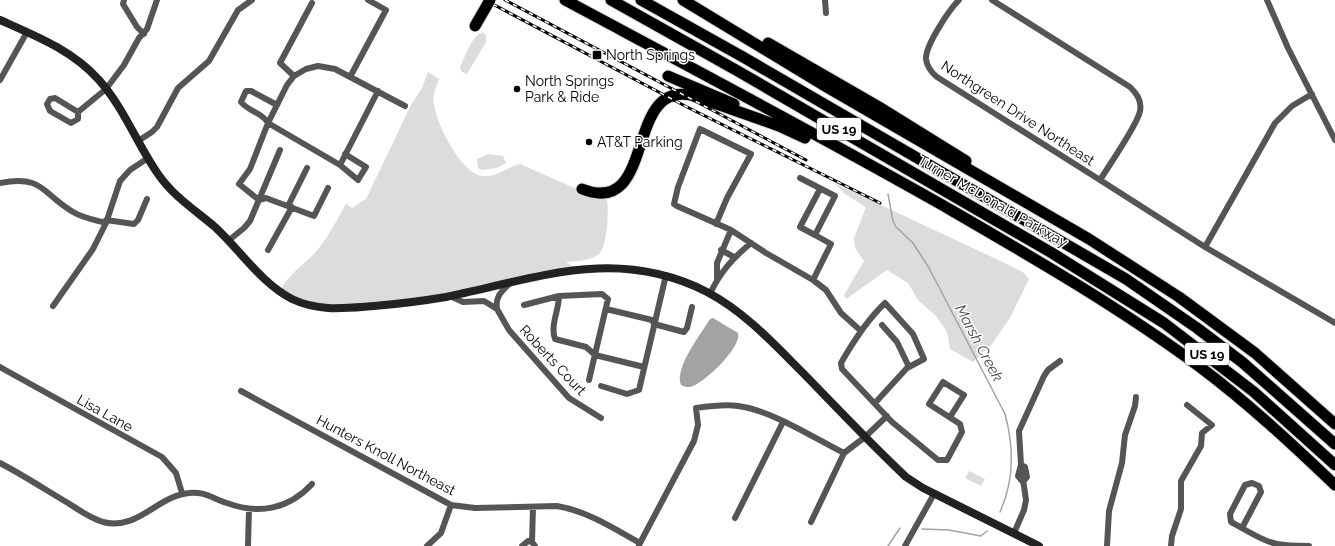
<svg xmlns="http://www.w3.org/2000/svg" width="1335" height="546" font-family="Raleway,sans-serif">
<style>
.green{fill:#dcdcdc}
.water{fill:#a3a3a3}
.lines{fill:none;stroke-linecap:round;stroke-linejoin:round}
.stream{stroke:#a3a3a3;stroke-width:1.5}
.highway-casing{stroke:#dbdbdb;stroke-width:13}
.street{stroke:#555;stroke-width:6}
.secondary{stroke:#222;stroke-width:8}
.highway{stroke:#000;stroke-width:11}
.rail-casing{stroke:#000;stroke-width:3}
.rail{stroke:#fff;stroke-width:1.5;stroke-dasharray:4.5;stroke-linecap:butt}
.highway-bridge-casing{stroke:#dbdbdb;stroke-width:13;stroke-linecap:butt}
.highway-bridge{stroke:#000;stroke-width:11}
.poi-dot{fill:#000;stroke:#fff;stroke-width:1.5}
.labels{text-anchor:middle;stroke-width:3;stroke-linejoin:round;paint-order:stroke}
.shield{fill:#fff;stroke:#4c4c4c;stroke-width:1}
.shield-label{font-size:13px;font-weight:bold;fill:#000}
.poi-label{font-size:14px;fill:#000;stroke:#fff;text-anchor:start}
.street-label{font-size:14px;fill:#000;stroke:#fff}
.water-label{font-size:15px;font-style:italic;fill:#444;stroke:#fff}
</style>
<rect width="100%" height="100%" fill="#fff"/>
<path class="green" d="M483 32 486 35V42L467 74 462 72 460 67C466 56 471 36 483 32Z
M428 72 439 79C436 87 432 95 434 105 437 125 461 173 482 176 496 178 507 167 520 164L586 193 606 197C610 206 607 248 599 254 592 261 575 261 566 262L580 271 488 292 403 307 317 309 281 290C288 275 302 266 313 255 327 240 336 221 346 204L352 208 366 199 411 105 422 88Z
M488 154 503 156 506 163 496 168 482 170 478 168 477 159Z
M834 183 1009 265 1024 273 1029 279 1010 318 992 344 973 362 950 349 947 332 936 316 918 300 908 283 887 270 846 299 844 295 864 261 855 248 854 238 866 207 845 194Z
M969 471 985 479 981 486 965 478Z"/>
<path class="water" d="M713 318 738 333C742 347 706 381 693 386 689 388 685 387 681 385 674 368 701 334 710 319Z"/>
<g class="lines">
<path class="stream" d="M888 194 893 221 896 227 913 243 929 268 1005 414C1014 447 1014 481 1000 512
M922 529 949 530 981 536 987 531
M888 546 900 528"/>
<defs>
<path id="highway" d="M565 0C692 68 819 135 944 206 1032 257 1119 307 1200 367 1248 403 1292 444 1335 485
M611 0 736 70 1052 253 1164 323 1254 392 1335 465
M641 0 743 57 1126 279 1197 328 1242 362 1335 444
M683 0 825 86 1089 239 1179 297 1255 353 1335 424
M768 43 879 107 966 161
M668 76 734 104
M582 189C658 219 623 77 694 96L779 126 805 138"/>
</defs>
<use href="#highway" class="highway-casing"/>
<path class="street" d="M124 0 123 4 137 27 144 34
M825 0 826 13
M959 0C949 10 925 46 926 59 927 67 931 72 937 77L1100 180C1108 167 1138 124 1140 111 1142 101 1137 94 1130 87L992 0
M1267 0 1288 48 1335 140
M294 76 280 63 312 3
M350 77 386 10 368 0
M0 80 27 32
M277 105 251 91H246L241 102C249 112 262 112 268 123L340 165 378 91
M78 112V119L71 123 50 111 47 104 50 99 55 98 78 112 106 89 124 65 139 38 147 29 157 0
M138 141 152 132 157 127 178 88 209 61 238 10 252 0
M340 165 358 180 366 167 345 154
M800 178 835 196 815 235 831 244 813 280
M1100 180 1205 247 1335 323
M0 183C44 175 41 193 73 212 83 218 95 220 106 223
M328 188 314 216 266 198 259 200 239 184 250 169 268 123 287 85 294 76 306 69 318 66 335 69 405 106
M288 206 307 168
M106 220 134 224 138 220 147 199
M716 224 727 198 751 154 700 129 678 187 674 204 677 206 731 230 766 253 813 280 826 290 841 313 861 331
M815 235 800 227 820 189
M228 241 244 228 250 221 280 150
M1205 247 1275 123 1292 106 1312 94
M268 250 292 207
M721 250 734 257
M717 278V263L731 230
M710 294C720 272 733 258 751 243
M450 296 463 302 484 301 497 309C495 296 502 291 511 282
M559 296C559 310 550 325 555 339L586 347 595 355 644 367
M524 305 559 296 602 294 608 299 589 380
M53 306 93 249 106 223 120 181 130 170 148 158
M497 309 509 330 569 398 601 418
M606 309 652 320 654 324 684 332 687 328 692 307
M882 325 897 342 909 367
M0 367 162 457 176 473 182 493
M601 386 627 394 639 390 666 275
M241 391 451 505 475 508 557 506C587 511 613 528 640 543
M875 403 907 368 924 359 913 334 885 303C867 320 853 342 841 363L842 369 892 422 938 460H947L962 432 960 424 929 404 943 382 964 395 950 417
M0 463C23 475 46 490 68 503 79 510 90 518 103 522 138 531 157 496 189 493 204 491 214 499 227 503 259 515 289 509 312 484
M1021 465 1025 467 1027 477 1023 482
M1021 465 1018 476 1023 482
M735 518 783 422
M811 522 844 453 865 437 887 416
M1242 528 1261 492 1259 486 1252 483 1245 485 1230 514 1231 522C1245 529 1261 541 1277 544 1287 546 1298 546 1309 546
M1014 533 1024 510 1026 500 1021 465 1019 431 1044 376 1048 370 1060 361
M532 542 533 507
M639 545 694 441 698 425 696 408C710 406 724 404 738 406 771 410 814 438 844 453
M248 546 249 509
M427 546 441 533 451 505
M522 546 528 541 532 542 535 546
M905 546 934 494
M1107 546 1109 511 1122 463 1125 435 1135 406 1136 397
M1171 546 1172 536 1181 509V481L1201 446 1202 433 1212 425 1187 405"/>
<path class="secondary" d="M0 20C36 36 72 50 99 80 124 108 137 144 158 174 173 196 195 210 215 227 241 251 261 283 292 299 319 312 346 308 374 306 399 304 422 301 446 297 537 278 617 246 707 292 745 312 774 344 804 374 838 409 871 444 906 477L923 488 1039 546"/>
<use href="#highway" class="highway"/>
<defs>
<path id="rail" d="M485 0 687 107 880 203
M505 0 806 160"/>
</defs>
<use href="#rail" class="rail-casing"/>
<use href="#rail" class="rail"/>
<defs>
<path id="highway-bridge" d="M475 26 490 0"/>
</defs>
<use href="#highway-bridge" class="highway-bridge-casing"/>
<use href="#highway-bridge" class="highway-bridge"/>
</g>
<g class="poi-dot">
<rect x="592" y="50" width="10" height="10" rx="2"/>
<circle cx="517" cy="89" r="4"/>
<circle cx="589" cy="142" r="4"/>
</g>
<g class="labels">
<g class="shield">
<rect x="817" y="118" width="44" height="22" rx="3"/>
<rect x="1185" y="343" width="44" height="22" rx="3"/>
</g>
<g class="shield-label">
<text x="839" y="134">US 19</text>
<text x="1207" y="359">US 19</text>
</g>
<g class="poi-label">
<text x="606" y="60">North Springs</text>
<text x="525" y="86">North Springs<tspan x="525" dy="16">Park &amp; Ride</tspan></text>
<text x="597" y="147">AT&amp;T Parking</text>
</g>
<g class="street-label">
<text transform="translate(1018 113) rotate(33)" y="5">Northgreen Drive Northeast</text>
<text transform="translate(993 201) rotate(30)" y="5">Turner McDonald Parkway</text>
<text transform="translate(553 360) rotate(47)" y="5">Roberts Court</text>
<text transform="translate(105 413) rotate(29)" y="5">Lisa Lane</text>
<text transform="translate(386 455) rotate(28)" y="5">Hunters Knoll Northeast</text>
</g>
<g class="water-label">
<text transform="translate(979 343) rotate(62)" y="5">Marsh Creek</text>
</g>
</g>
</svg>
